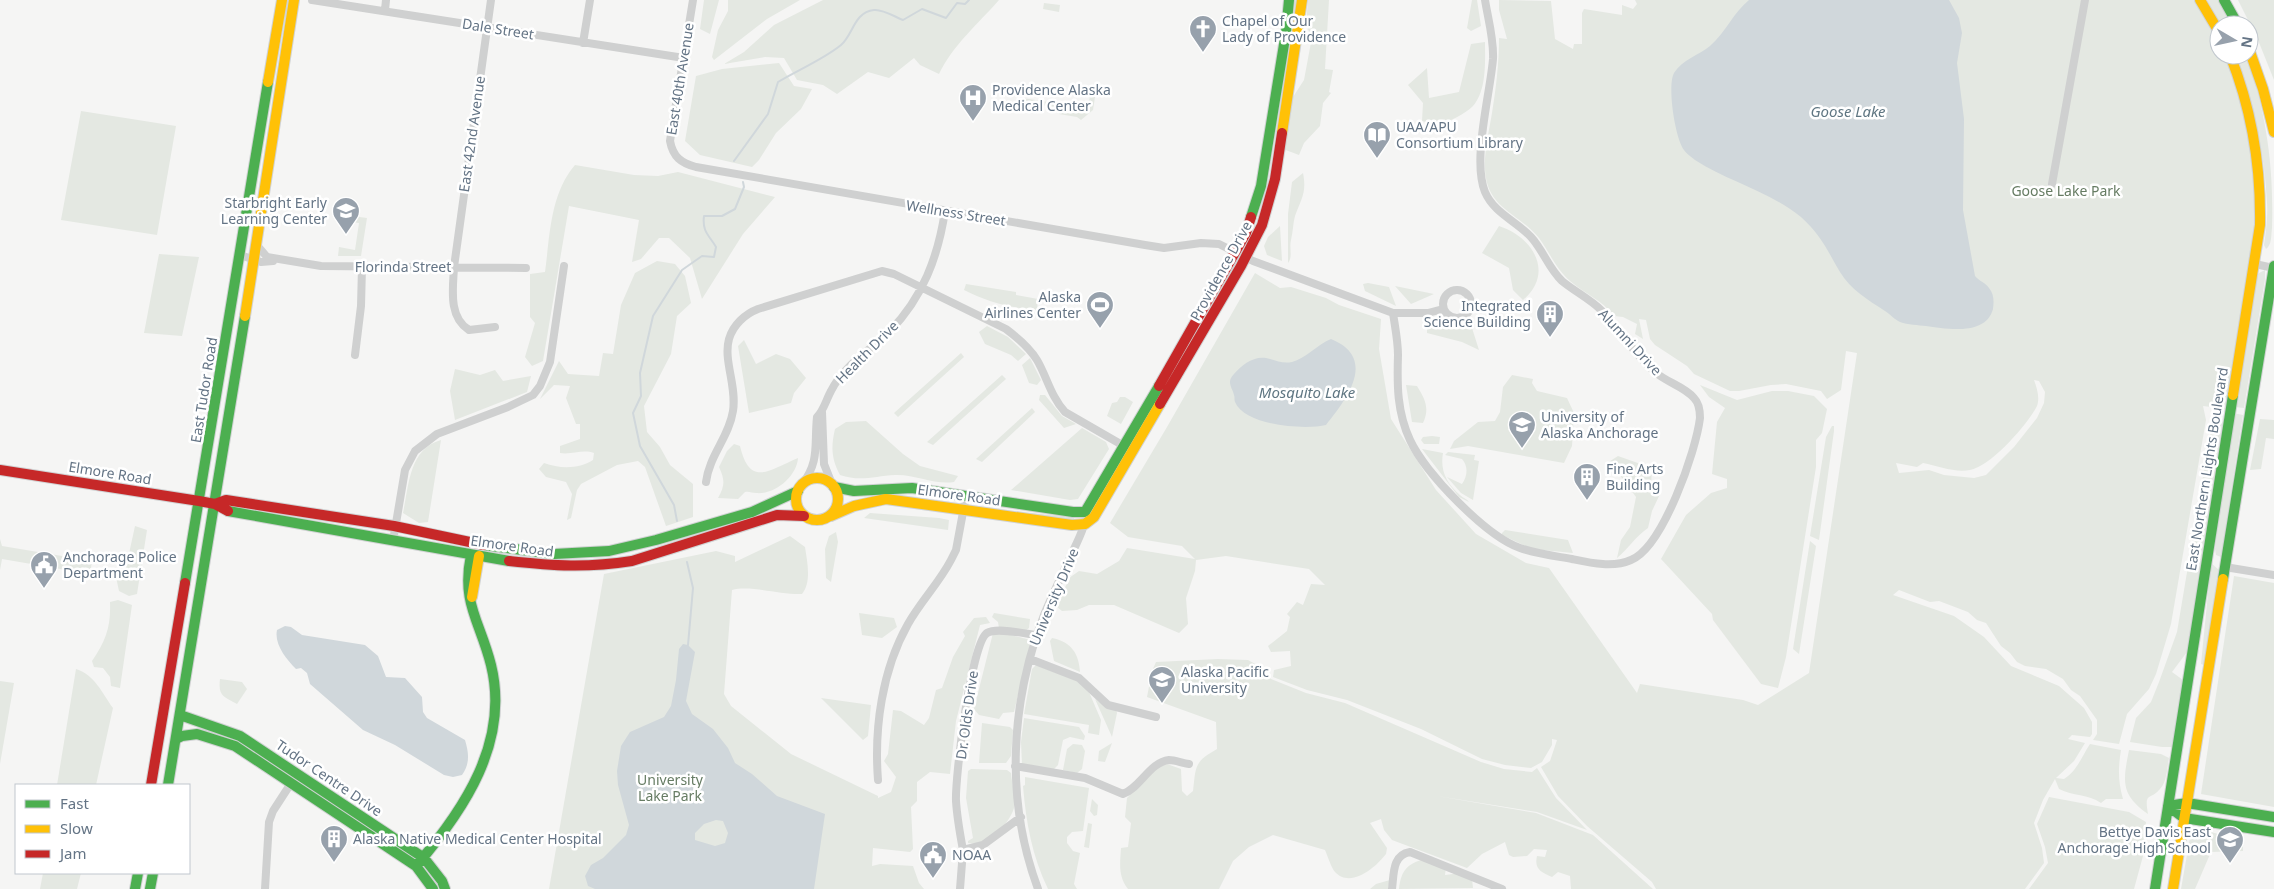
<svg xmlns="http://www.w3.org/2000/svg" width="2274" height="889" font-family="'Noto Sans',sans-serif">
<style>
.green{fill:#e4e8e2;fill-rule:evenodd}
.water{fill:#d0d7db;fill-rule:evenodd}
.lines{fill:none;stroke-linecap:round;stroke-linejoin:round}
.stream{stroke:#d0d7db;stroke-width:2}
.fast-casing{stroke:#d0d2d3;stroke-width:12}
.slow-casing{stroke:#d0d2d3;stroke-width:12}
.jam-casing{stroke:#d0d2d3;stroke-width:12}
.street{stroke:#cfd0d0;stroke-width:8}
.fast{stroke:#4caf50;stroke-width:10}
.slow{stroke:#ffc107;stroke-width:10}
.jam{stroke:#c62828;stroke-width:10}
.labels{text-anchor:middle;stroke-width:5;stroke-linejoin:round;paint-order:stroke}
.poi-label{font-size:14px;fill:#647485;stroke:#fff;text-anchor:start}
.street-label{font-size:14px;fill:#647485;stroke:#fff}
.park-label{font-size:14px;fill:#667c63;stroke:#fff}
.water-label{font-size:15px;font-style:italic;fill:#5f7682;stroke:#fff}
</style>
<rect width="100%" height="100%" fill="#f5f5f4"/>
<path class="green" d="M704 0H719L710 34 700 29Z
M728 0H800L767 19 714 60 712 57 718 30 728 11Z
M823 0H999C978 24 953 45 939 74L920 65 914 58 889 78 868 72 837 94 823 85 797 80 784 58 765 57 724 64 744 52 774 25Z
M1294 0H1297L1286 86 1281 94Z
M1308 0H1329L1325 69 1333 70 1329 92 1331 93 1323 103 1320 126 1304 143 1299 155 1283 149 1291 100 1304 80 1312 37 1306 25Z
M1472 0H1477L1481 26 1471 31 1467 28Z
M1499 0 1551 1 1555 39 1573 49 1574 44H1582V13L1584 9 1622 15V5L1633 9 1637 4 1635 0H2197L2219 39V55H2227L2239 87 2255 168 2257 220 2227 409 2203 406 2206 420 2171 624 2156 674 2149 689 2127 714 2119 744 2093 740 2097 734V720L2080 696 2071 690 2063 679 2046 669 2025 666 2017 662 2010 653 2001 646 1986 623 1977 620 1968 612 1939 601 1930 602 1899 590 1893 595 1954 616 1984 637 2011 666 2059 686 2084 708 2092 722V734L2090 737 2072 735 2068 739 2085 743 2074 761 2056 778 2064 779C2077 771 2082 756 2090 744L2121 750C2118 768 2118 782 2123 799H2106L2101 803C2088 794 2073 796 2059 789L2055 779 2043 800 2034 823 2042 848 2044 863 2025 889H1656L1652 882 1587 826 1558 796 1541 767 1550 761 1557 740 1552 739V745L1542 762 1531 768 1505 765 1482 759 1421 729 1347 700 1307 690 1273 677 1274 670 1291 666 1290 651 1271 652 1268 646 1287 631 1290 617 1287 614 1297 602 1303 605 1311 584 1325 585 1309 569 1226 556 1196 560 1195 571 1186 598 1188 624 1179 633 1114 605H1089L1077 610 1062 611 1057 607 1069 578 1079 571 1097 574 1119 561 1127 548 1195 559 1182 546 1128 537 1110 523 1167 427 1255 273 1280 288 1291 287 1326 298 1339 305 1381 319 1379 349 1391 419 1436 490 1476 534 1526 563 1549 568 1637 693 1640 684 1743 700 1758 705 1809 673 1857 353 1846 351 1841 390 1827 399 1821 391 1786 384 1771 385 1739 391H1730L1694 374 1687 366 1655 345 1650 339 1646 320 1639 319 1643 339 1635 334 1637 324 1623 317 1614 316C1602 300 1585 294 1570 281 1556 269 1550 253 1539 238 1519 213 1487 209 1485 170 1484 152 1489 131 1492 113 1496 88 1499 64 1499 38L1507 39 1499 10ZM2034 380 2039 381 2045 392 2044 403 2037 418 2014 447 1986 475 1974 478 1944 475 1929 470 1899 473 1896 463 1917 467 1923 463C1938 466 1955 473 1970 470 1991 466 2027 425 2037 406 2040 398 2037 388 2034 380Z
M2207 0H2219L2232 25H2220Z
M2238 0H2274V80L2258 40Z
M1044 3 1060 5 1059 12 1043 9Z
M1485 42C1485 61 1487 90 1473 106 1464 115 1450 120 1439 126L1422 121 1423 103 1408 85 1427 68 1429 98 1459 92 1471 44Z
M2235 55H2247C2266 114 2274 165 2272 228 2271 235 2272 245 2266 249L2264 245C2266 231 2268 217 2267 203 2265 155 2253 99 2235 55Z
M779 63 794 86 812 89 801 109 776 133 759 160 752 167 700 155 685 141 696 76 722 69Z
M1090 95 1095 97 1093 110 1081 120 1077 117 1059 114 1058 107 1021 103 1022 98 1055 103V105L1065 106 1064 112 1069 113 1070 107 1080 109 1081 101 1089 102Z
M81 111 176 126 157 235 61 220Z
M575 165 634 175 658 176 678 172 775 197 743 234 702 299 690 258 669 238H659L641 259 632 262 639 220 569 206 543 361 532 366 525 357 535 323 530 317V274L545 272C550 236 550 194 575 165Z
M1303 173C1307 193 1301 199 1295 216 1293 223 1293 232 1291 240 1289 248 1293 257 1288 263V214L1292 182Z
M352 216 367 218 361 256H338L339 247 355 250 359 223 351 222Z
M1280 226 1282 261 1267 255 1264 246 1268 237Z
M1499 226C1533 237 1555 273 1523 300L1513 290 1509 268 1482 253Z
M159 254 199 257 182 336 144 333Z
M657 261 675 264 685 276 691 303 677 316 671 354 644 406 647 432 660 447 670 465 693 484V517L666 526 645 467 638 461 617 465 581 484 577 490 571 518 567 520 572 494 566 482 546 477 539 469 544 463C560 469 579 469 593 460L594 453C582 449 572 455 560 453V446L580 439V424H576L566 398 570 386 554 385 540 399 559 361 568 374 599 376 603 353 613 354 621 305 635 273Z
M1233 265 1234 266 1207 312 1205 321 1096 502Z
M2265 270V279L2244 408 2235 407 2255 279 2259 273Z
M1368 283 1389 287 1396 306 1365 291 1363 284Z
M966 284 1016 292V295L1038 299 1037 310C1010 308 988 302 964 290Z
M1395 286 1434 294 1411 304Z
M1436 319 1457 326 1468 324 1472 328 1479 350 1462 342 1427 333V325Z
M987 326 1008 337 1026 354 1018 361 1011 355 985 344 979 332Z
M744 340 756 364 776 354 790 359 806 378 794 393 791 403 749 413 738 346Z
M961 353 964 357 898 417 894 413Z
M1030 358 1041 380 1037 385 1029 383 1022 365Z
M455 369 480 375 495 370 503 381 531 376 527 392 455 420 450 391Z
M1002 375 1006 379 933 445 927 442Z
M1512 375 1533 379 1532 383 1537 391 1567 398 1574 413 1572 446 1564 463 1468 446 1450 449 1454 441 1478 422 1495 421 1500 412 1503 387Z
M1406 385 1417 386C1425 399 1430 408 1423 423L1412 422Z
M1700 385 1737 400 1772 391H1788L1814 396 1827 409 1822 433 1816 440V467L1786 657 1778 688 1761 684 1713 620 1712 614 1661 559 1686 515 1711 493 1727 488V479L1712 474 1717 422 1725 408 1709 397Z
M1040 395H1045L1062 416 1076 424 1064 428 1039 400Z
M1120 397H1125L1133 402 1121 424 1107 416 1112 403 1117 402Z
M1032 408 1035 412 982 462 976 459Z
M2233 413 2243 415 2221 557 2216 555 2215 549Z
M2216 414 2223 419 2187 652 2172 672 2183 680 2172 747H2162L2130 742 2136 718 2151 702 2159 682 2177 632 2212 423Z
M2260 419 2274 420V439L2266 438 2261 469 2250 470Z
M866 421 903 454 920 466 958 476 954 482C934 485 915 474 895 475 875 476 860 482 840 475 831 458 831 446 835 429L846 422Z
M1832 426H1834V431L1819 540 1810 536 1826 437Z
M1082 428 1106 442 1109 449 1078 499 1070 500 1011 490Z
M1432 436 1440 437 1439 444H1424L1421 440 1423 437Z
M441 440 428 522 419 523 403 513C409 485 409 449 441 440Z
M734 444 740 446C750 488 769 470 798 458 797 476 775 495 756 493 752 493 749 491 745 492L738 499 718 498C725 486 725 480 719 467L727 451Z
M1422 449 1443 453C1440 470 1446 483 1460 495 1463 498 1467 499 1469 502L1459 497Z
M1448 452 1475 455 1474 460 1479 461 1473 500 1461 493 1447 477 1462 484C1467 477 1469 467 1462 459L1445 455Z
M1618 456 1652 468 1651 486 1660 494 1652 511 1648 528C1636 536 1629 548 1617 558L1621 540 1630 527 1636 497 1619 474 1607 463Z
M870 513 939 518 949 520 948 530 864 518Z
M1031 513 1074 517V520L1031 515Z
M135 526 147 530 137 594 129 596 119 591 116 577 125 572Z
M1505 530 1568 540 1573 553 1532 549 1502 535V533Z
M836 532 838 542 831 582 826 578 825 549 829 536Z
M790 536 805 547C807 561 812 582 802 594 781 595 751 585 732 590L724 694 731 706 791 754 878 796V798L891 792 896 777 884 761 888 754 893 710 901 711 924 725 929 718 936 690 942 688 953 657 965 636 963 632 974 618 986 617 990 623 980 625 956 721 950 774 930 772 917 782V801L911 807 913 849 910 852 873 848 872 866 880 864 913 866 919 883 924 889H549L604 574 716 551 735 556V562Z
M0 539 2 546 92 561 90 574 2 559 0 570Z
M1810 541 1816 546 1799 654 1793 649Z
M2211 563 2219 570 2204 665 2201 664Z
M2234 576 2274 583V807L2201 794Z
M118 600 132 605 120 688 111 686 110 677 103 668 94 667 92 661C106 640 111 627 110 602Z
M859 613 894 618 897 627 882 638 862 635Z
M994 613 1030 619 1029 628 1025 631 999 628 998 622 992 617Z
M993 633 1011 635 1031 640 1014 712 1003 713 999 719 979 715 974 709Z
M1052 638C1071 642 1079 653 1080 672L1054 661 1050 641Z
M1218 659 1248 660 1257 665 1271 679 1306 693 1345 703 1481 762 1504 769 1532 772 1537 768 1556 798 1587 830 1537 812 1437 796 1536 813 1593 835 1653 889H1571L1570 876 1558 872 1552 877C1541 872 1534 869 1537 856L1545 857 1547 850 1534 849 1527 856 1513 857 1509 855 1505 842 1482 854 1467 868 1392 840 1384 830 1381 819 1370 823 1387 848 1386 854C1376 867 1351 889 1335 872 1331 867 1328 857 1325 850L1273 835 1249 847 1233 861 1219 889H1128C1118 876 1120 864 1121 848L1128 847 1131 823 1125 817 1127 798 1155 769 1167 764 1181 769 1182 791 1187 796 1193 791C1196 766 1194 762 1217 749L1216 722 1147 697 1152 671 1156 662Z
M1036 665 1077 681 1089 692 1101 720 1099 735 1088 733 1089 725 1024 714 1032 669Z
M76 669C95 675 102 693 113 708L96 785H57Z
M220 679 242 682 247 689 237 704C223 696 218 696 220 679Z
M0 681 14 683 0 764Z
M821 698 871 705 868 736 863 740Z
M1095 699 1104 706 1116 709 1117 713 1112 737Z
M1024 718 1079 727 1085 736 1084 740 1070 737 1063 740 1058 765 1054 769 1022 765 1021 742Z
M982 723 1010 727 1013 730 1011 756 1006 763H979Z
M1112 743 1105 762 1098 761 1099 751Z
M1073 744 1082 745 1085 751 1082 769 1077 773 1063 770 1067 749Z
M2129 750 2161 754 2169 758C2167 768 2167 782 2160 789 2150 801 2144 791 2148 814 2120 794 2123 781 2129 750Z
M971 769 1007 770 1011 773C1012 784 1016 798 1014 808 1009 825 986 847 968 843V841L973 838 966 798 968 771Z
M1025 777 1089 788 1083 831 1072 832 1067 837V843L1073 851 1080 853 1074 884 1077 889H1048C1032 856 1026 822 1023 786L1025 785Z
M2049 797 2129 812 2146 822 2143 856 2134 889H2029L2048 863 2045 847 2037 824Z
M1092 799 1098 805 1097 815 1094 816 1090 811Z
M1088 823 1092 824 1089 848 1084 847Z
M2197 828 2232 838H2243V851L2211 852 2195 889H2181L2191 832Z
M1421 860 1446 867 1445 875 1461 873 1472 879 1473 888 1399 889C1401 873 1405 865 1421 860Z
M43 873H81L77 889H40Z
M1390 880 1388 889H1370L1376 884Z"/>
<path class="water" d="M1749 0H1949L1959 18 1962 33 1957 63 1964 119 1963 210 1975 276C1979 281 1986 283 1989 288 1994 294 1994 301 1993 309 1986 336 1947 329 1926 326 1918 325 1908 325 1900 322 1895 320 1890 314 1885 311 1868 300 1850 289 1840 272 1827 250 1821 235 1801 217 1769 191 1729 182 1695 160 1691 157 1686 153 1684 150 1675 138 1667 86 1674 73 1682 60 1699 55 1710 46 1726 32 1733 13 1749 0Z
M1331 339C1378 358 1347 399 1326 425 1305 430 1245 426 1235 402 1234 400 1235 397 1234 395 1232 387 1226 382 1234 374 1242 365 1253 356 1266 358 1276 360 1282 364 1292 362 1305 359 1318 344 1331 339Z
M285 626 291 627 302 635 365 645 378 656 386 677 405 678 422 697 423 712 427 718 465 740C469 753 470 764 462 775L453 777 444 775 395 745 363 730 310 684 307 673 301 668 296 669C286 659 274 644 277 630Z
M683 644 688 645 695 652 686 701 692 714 713 729 728 748 735 763 752 774 777 796 825 814 814 889H595L588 886 585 876 591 865 603 858 626 835 629 825 618 785 617 771 621 746 630 732 664 717 671 706 676 680 679 649ZM716 820 723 821 728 833 725 843 715 846 695 840V833L704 824Z"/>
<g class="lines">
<path class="stream" d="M734 161 768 114 778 82C798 70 824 59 841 45 853 35 854 12 874 10 883 9 895 17 903 20L922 9 946 18 957 3 965 4 969 0
M677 521 674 505 640 446 633 413 641 396 640 373 653 316 682 270 702 256 714 257 716 247C709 235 702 232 704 216H722L735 209 744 187 743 182
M687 562 693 588 688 645"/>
<defs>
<path id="fast" d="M2224 0 2238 25
M1251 217 1261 186 1286 32 1289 0
M834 487 854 491 912 488 1073 512H1085L1159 386
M228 511 509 561
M484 545 554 554 609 551 656 540 752 512 798 491
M2223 579 2274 266
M185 583 268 82
M180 715 240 736 424 858 442 881 445 889
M176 739 182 736 197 734 235 746 416 866 433 889
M168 785 245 316
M2168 806 2184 818 2274 832
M2168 806 2187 803 2274 817
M416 866C464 810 510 742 491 665 480 621 461 603 471 555
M135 889 138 873
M150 889 153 873
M2155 889 2233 395"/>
<path id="slow" d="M2200 0 2219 32
M2249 49 2263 89 2274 132
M2230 55C2252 110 2261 166 2260 225L2233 395
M268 82 282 0
M1282 133 1302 0
M245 316 294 0
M796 499a21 21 0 1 1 42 0a21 21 0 1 1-42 0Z
M831 516 854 506 886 499 1072 525 1085 524 1094 517 1160 404
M472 597 479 556
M2173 889 2223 579"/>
<path id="jam" d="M1159 386 1246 233 1251 217
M1160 404 1241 266 1262 225 1275 179 1282 133
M0 470 199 501 215 504 228 511
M215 504 226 500 394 526 484 545
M509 561C554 566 587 568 632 561L777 515 804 516
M151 785 185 583"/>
</defs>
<use href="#fast" class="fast-casing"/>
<use href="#slow" class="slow-casing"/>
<use href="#jam" class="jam-casing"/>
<path class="street" d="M312 0 684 58
M491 0 454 267C453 288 448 317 469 330L495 327
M693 0 670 141C673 157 681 163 696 167L1145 245 1164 248 1201 243 1219 244 1253 261 1393 313C1395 327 1398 341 1398 355 1397 385 1397 412 1410 440 1425 473 1486 536 1520 548 1537 554 1555 556 1572 559 1591 563 1613 568 1631 560 1663 547 1696 451 1700 418 1700 410 1699 403 1694 398 1684 386 1665 382 1654 371 1633 353 1620 329 1601 310 1590 299 1574 291 1562 281 1549 269 1543 250 1531 237 1516 221 1494 213 1485 192 1472 160 1490 95 1493 59 1494 39 1488 19 1485 0
M385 10 386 0
M583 43 590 0
M2052 184 2085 0
M256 244 267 257 321 266 526 268
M240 255 261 262 273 261
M2255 264 2274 268
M1443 304a14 14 0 1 1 28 0a14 14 0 1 1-28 0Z
M1393 313H1428L1443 309
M355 355 361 306 362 267
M822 412 824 464 832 484
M706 482C709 456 729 437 733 411 737 386 723 360 729 339 733 325 745 314 758 309L882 271 894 274 1006 329C1018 338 1029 347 1037 360 1047 377 1051 397 1065 412L1124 446
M802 485C820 460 814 447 817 417 824 410 826 400 831 391 835 383 841 375 847 369 860 354 877 345 890 331 923 297 938 257 945 211
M393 541 405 470 415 451 437 434 508 407 533 395 540 386 550 362 564 266
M2225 567 2274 575
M1030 659 1079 678 1108 705 1156 717
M1015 766 1085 778 1123 794C1140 788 1150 762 1169 760 1175 760 1182 763 1189 764
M878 780C874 728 882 670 908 624 921 601 939 583 951 560L956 550 966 496
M963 850C960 834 957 817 956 801 955 778 971 643 987 633 997 627 1025 634 1037 635
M265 889 269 822 273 811 297 774
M960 889 963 850 983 845 1021 817
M1038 889C1005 800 1010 703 1044 615 1053 593 1064 571 1074 549 1078 540 1083 531 1085 521
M1392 889C1394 874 1392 855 1410 852L1502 889"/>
<use href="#fast" class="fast"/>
<use href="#slow" class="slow"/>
<use href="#jam" class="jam"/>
</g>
<defs>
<symbol id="church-pin" viewBox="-11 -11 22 30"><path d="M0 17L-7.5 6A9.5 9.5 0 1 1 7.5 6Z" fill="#97a1ac" stroke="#fff"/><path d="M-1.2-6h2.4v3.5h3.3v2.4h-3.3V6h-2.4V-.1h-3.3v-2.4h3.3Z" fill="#fff"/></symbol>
<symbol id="hospital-pin" viewBox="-11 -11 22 30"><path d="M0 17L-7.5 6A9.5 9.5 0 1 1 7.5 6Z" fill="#97a1ac" stroke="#fff"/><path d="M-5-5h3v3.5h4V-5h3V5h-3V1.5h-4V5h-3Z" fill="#fff"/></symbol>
<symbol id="library-pin" viewBox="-11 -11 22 30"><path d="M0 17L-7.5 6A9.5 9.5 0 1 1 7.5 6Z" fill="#97a1ac" stroke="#fff"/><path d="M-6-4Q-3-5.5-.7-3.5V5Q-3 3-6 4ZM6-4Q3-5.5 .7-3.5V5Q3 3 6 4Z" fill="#fff"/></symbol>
<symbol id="school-pin" viewBox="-11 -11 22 30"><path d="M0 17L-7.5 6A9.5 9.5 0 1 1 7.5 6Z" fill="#97a1ac" stroke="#fff"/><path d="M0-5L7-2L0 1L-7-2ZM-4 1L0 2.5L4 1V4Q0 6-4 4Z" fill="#fff"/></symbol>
<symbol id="stadium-pin" viewBox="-11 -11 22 30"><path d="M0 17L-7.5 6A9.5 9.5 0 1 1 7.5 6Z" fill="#97a1ac" stroke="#fff"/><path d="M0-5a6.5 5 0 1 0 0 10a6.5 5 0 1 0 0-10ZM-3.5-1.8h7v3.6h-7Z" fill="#fff"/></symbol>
<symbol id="building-pin" viewBox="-11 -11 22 30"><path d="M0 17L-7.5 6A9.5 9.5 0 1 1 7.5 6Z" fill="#97a1ac" stroke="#fff"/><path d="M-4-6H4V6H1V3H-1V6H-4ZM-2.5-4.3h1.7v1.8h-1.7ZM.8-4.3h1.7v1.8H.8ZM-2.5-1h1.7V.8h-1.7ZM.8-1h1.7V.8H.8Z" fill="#fff"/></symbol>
<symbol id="university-pin" viewBox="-11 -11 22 30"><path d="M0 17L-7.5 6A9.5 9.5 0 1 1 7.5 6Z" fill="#97a1ac" stroke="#fff"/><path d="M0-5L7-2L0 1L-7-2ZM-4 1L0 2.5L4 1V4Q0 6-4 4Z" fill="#fff"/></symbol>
<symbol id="civic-pin" viewBox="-11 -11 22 30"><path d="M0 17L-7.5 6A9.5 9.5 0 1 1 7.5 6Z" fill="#97a1ac" stroke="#fff"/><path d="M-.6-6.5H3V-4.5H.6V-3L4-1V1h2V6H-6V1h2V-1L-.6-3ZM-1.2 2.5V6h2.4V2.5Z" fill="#fff"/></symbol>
</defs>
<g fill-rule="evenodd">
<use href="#church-pin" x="1187" y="13" width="32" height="43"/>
<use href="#hospital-pin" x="957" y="82" width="32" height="43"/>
<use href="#library-pin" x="1361" y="119" width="32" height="43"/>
<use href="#school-pin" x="330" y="195" width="32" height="43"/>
<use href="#stadium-pin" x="1084" y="289" width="32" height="43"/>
<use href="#building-pin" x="1534" y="298" width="32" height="43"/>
<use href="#university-pin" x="1506" y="409" width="32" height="43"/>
<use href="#building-pin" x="1571" y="461" width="32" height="43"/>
<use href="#civic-pin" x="28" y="549" width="32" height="43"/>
<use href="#university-pin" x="1146" y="664" width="32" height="43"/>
<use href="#building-pin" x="318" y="823" width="32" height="43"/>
<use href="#school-pin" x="2214" y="824" width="32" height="43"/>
<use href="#civic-pin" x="917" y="839" width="32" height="43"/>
</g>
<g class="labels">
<g class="poi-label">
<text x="1222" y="26">Chapel of Our<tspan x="1222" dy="16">Lady of Providence</tspan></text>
<text x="992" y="95">Providence Alaska<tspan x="992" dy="16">Medical Center</tspan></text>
<text x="1396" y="132">UAA/APU<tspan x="1396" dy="16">Consortium Library</tspan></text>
<text x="327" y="208" text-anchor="end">Starbright Early<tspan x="327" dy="16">Learning Center</tspan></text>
<text x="1081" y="302" text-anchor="end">Alaska<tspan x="1081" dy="16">Airlines Center</tspan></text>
<text x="1531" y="311" text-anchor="end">Integrated<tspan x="1531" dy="16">Science Building</tspan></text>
<text x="1541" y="422">University of<tspan x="1541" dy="16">Alaska Anchorage</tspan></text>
<text x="1606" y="474">Fine Arts<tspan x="1606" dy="16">Building</tspan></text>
<text x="63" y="562">Anchorage Police<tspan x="63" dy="16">Department</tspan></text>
<text x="1181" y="677">Alaska Pacific<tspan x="1181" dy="16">University</tspan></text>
<text x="2211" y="837" text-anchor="end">Bettye Davis East<tspan x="2211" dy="16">Anchorage High School</tspan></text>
<text x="353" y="844">Alaska Native Medical Center Hospital</text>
<text x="952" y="860">NOAA</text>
</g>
<g class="street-label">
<text transform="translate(498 29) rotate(9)" y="5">Dale Street</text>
<text transform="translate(680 79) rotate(-81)" y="5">East 40th Avenue</text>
<text transform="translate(472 134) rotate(-82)" y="5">East 42nd Avenue</text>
<text transform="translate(956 213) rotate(9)" y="5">Wellness Street</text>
<text x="403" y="272">Florinda Street</text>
<text transform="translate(1221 271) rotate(-61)" y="5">Providence Drive</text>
<text transform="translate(1630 342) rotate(47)" y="5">Alumni Drive</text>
<text transform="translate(867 352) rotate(-45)" y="5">Health Drive</text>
<text transform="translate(204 390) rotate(-81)" y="5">East Tudor Road</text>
<text transform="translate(2207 469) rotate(-81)" y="5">East Northern Lights Boulevard</text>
<text transform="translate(110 473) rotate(9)" y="5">Elmore Road</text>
<text transform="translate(959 495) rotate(8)" y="5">Elmore Road</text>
<text transform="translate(512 546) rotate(8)" y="5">Elmore Road</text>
<text transform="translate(1054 597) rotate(-67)" y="5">University Drive</text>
<text transform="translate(967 715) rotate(-82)" y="5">Dr. Olds Drive</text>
<text transform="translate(329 778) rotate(34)" y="5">Tudor Centre Drive</text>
</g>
<g class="park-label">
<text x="2066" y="196">Goose Lake Park</text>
<text x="670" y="785">University<tspan x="670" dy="16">Lake Park</tspan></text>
</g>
<g class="water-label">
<text x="1848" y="117">Goose Lake</text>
<text x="1307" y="398">Mosquito Lake</text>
</g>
</g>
<rect x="15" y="784" width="175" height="90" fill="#ffffff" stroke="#c1c7ce"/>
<rect x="25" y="800" width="25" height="8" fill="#4caf50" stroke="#c1c7ce"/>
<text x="60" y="809" font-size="15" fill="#647485">Fast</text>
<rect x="25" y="825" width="25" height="8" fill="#ffc107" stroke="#c1c7ce"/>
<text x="60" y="834" font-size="15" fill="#647485">Slow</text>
<rect x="25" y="850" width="25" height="8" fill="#c62828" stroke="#c1c7ce"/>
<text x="60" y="859" font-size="15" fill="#647485">Jam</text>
<g transform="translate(2234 40) rotate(99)"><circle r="24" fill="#ffffff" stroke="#c1c7ce"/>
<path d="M0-4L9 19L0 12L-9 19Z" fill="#97a1ac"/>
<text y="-8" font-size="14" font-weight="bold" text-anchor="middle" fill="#647485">N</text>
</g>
</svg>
